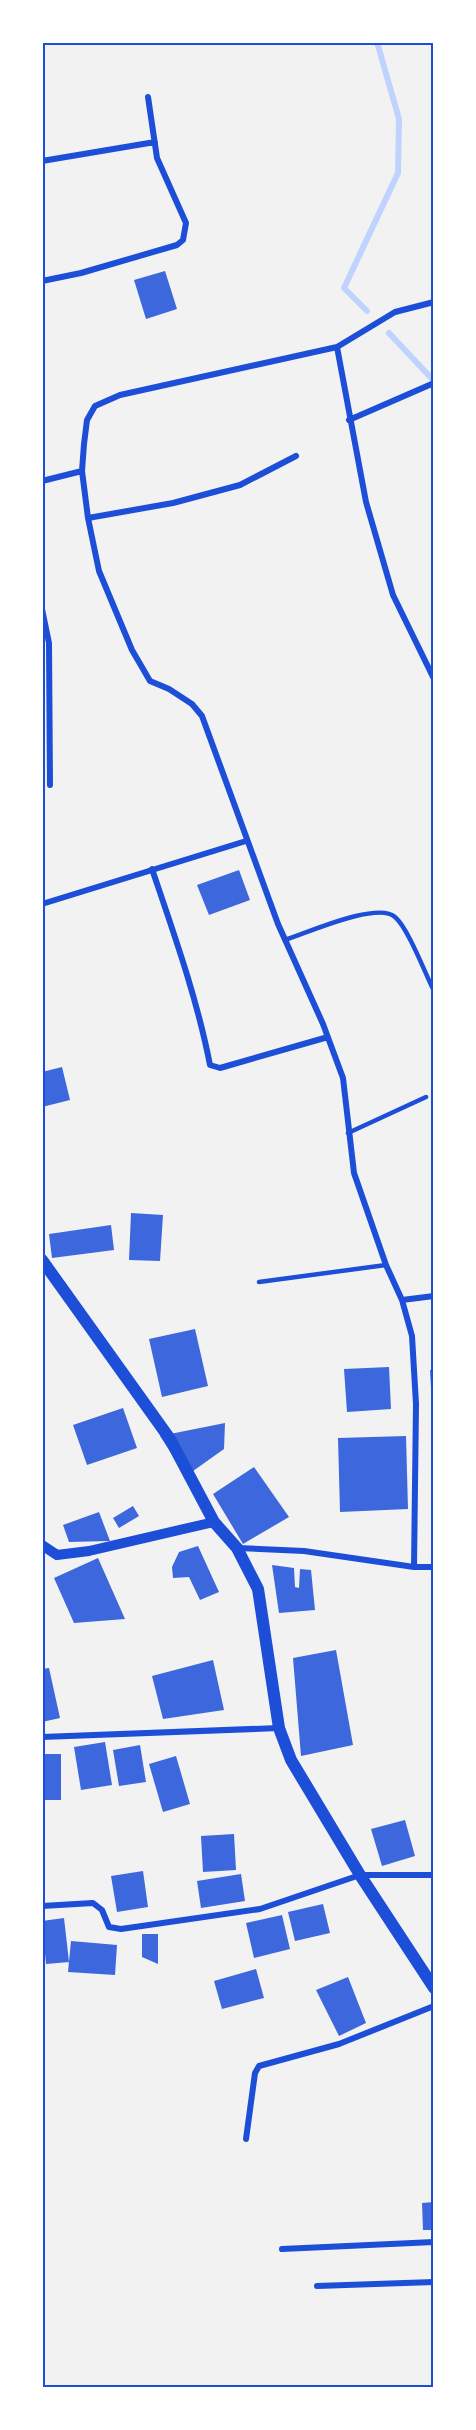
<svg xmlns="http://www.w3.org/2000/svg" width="476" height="2430" font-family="'Source Sans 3',sans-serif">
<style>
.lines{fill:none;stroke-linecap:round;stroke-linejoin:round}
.stream{stroke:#bfd3fe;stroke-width:6}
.building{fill:#3d67dc}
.service{stroke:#1d4ed8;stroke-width:4.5}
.minor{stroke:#1d4ed8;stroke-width:6}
.tertiary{stroke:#1d4ed8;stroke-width:10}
.secondary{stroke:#1d4ed8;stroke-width:12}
.neatline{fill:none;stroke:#1d4ed8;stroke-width:2}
</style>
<rect width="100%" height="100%" fill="#f2f2f2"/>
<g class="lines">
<path class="stream" d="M367 311 344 288 398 173 399 119 377 42
M389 333 434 381
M434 469V482"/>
</g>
<path class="building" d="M165 271 177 309 146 319 134 280Z
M239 870 250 900 209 915 197 885Z
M62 1067 70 1100 42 1107V1072Z
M131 1213 163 1215 160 1261 129 1260Z
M111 1225 114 1250 52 1258 49 1234Z
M195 1329 208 1386 162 1397 149 1339Z
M389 1367 391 1409 347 1412 344 1369Z
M430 1370H434V1405H432Z
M123 1408 137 1448 87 1465 73 1425Z
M225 1423 224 1449 186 1476 160 1436Z
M406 1436 408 1509 340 1512 338 1438Z
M254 1467 289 1517 243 1544 213 1494Z
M133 1506 139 1516 119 1528 113 1518Z
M99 1512 110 1541 69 1542 63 1525Z
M198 1546 219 1592 200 1600 189 1577 173 1578 172 1567 179 1552Z
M98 1558 125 1619 74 1623 54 1578Z
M272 1565 294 1568 295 1587 299 1588 300 1569 311 1570 315 1610 279 1613Z
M336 1650 353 1745 301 1756 293 1658Z
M213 1660 224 1710 163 1719 152 1676Z
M49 1668 60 1718 42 1722V1669Z
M105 1742 112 1785 81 1790 74 1747Z
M140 1745 146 1782 119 1786 113 1750Z
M42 1754H61V1800H42Z
M176 1756 190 1804 163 1812 149 1764Z
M405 1820 415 1856 382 1866 371 1829Z
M234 1834 236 1870 203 1872 201 1836Z
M143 1871 148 1907 117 1912 111 1876Z
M241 1874 245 1901 201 1908 197 1881Z
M323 1904 330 1933 295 1941 288 1912Z
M282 1915 290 1949 254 1958 246 1923Z
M64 1918 69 1962 46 1964 42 1921Z
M142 1934H158V1964L142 1957Z
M71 1941 117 1945 115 1975 68 1972Z
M256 1969 264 1998 222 2009 214 1981Z
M348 1977 366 2023 339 2036 316 1990Z
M434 2202V2230H423L422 2203Z"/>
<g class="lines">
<path class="service" d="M285 940C307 933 378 901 395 917 408 928 425 973 434 991
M348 1133 426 1097
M259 1282 386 1265"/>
<path class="minor" d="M42 161 155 142
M42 281 81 273 177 245 183 240 186 223 157 158 148 97
M337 347 366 502 393 595 434 679
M349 420 434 383
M42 481 82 471
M88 518 173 503 240 485 296 456
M42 609 49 643 50 785
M152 869C174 934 197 998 210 1065L220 1068 328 1037
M42 904 246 841
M402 1300 434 1296
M238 1548 304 1551 414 1567H434
M414 1567 416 1404 412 1336 402 1300 386 1265 354 1173 343 1078 323 1024 278 924 202 716 192 704 169 689 150 681 132 650 99 571 88 518 82 471 84 444 87 420 95 406 120 395 337 347 395 312 434 302
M42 1737 279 1728
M42 1906 93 1903 102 1910 109 1927 121 1929 260 1909 360 1875H434
M246 2139 255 2073 259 2066 339 2044 434 2006
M282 2249 434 2242
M317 2286 434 2282"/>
<path class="tertiary" d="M42 1545 57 1555 89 1551 214 1522"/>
<path class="secondary" d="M42 1260 170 1439 214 1522 237 1548 258 1589 279 1728 291 1760 360 1875 434 1988"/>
</g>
<rect width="476" height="2430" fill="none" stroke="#ffffff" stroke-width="87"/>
<rect x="44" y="44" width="388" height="2342" class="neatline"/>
</svg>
